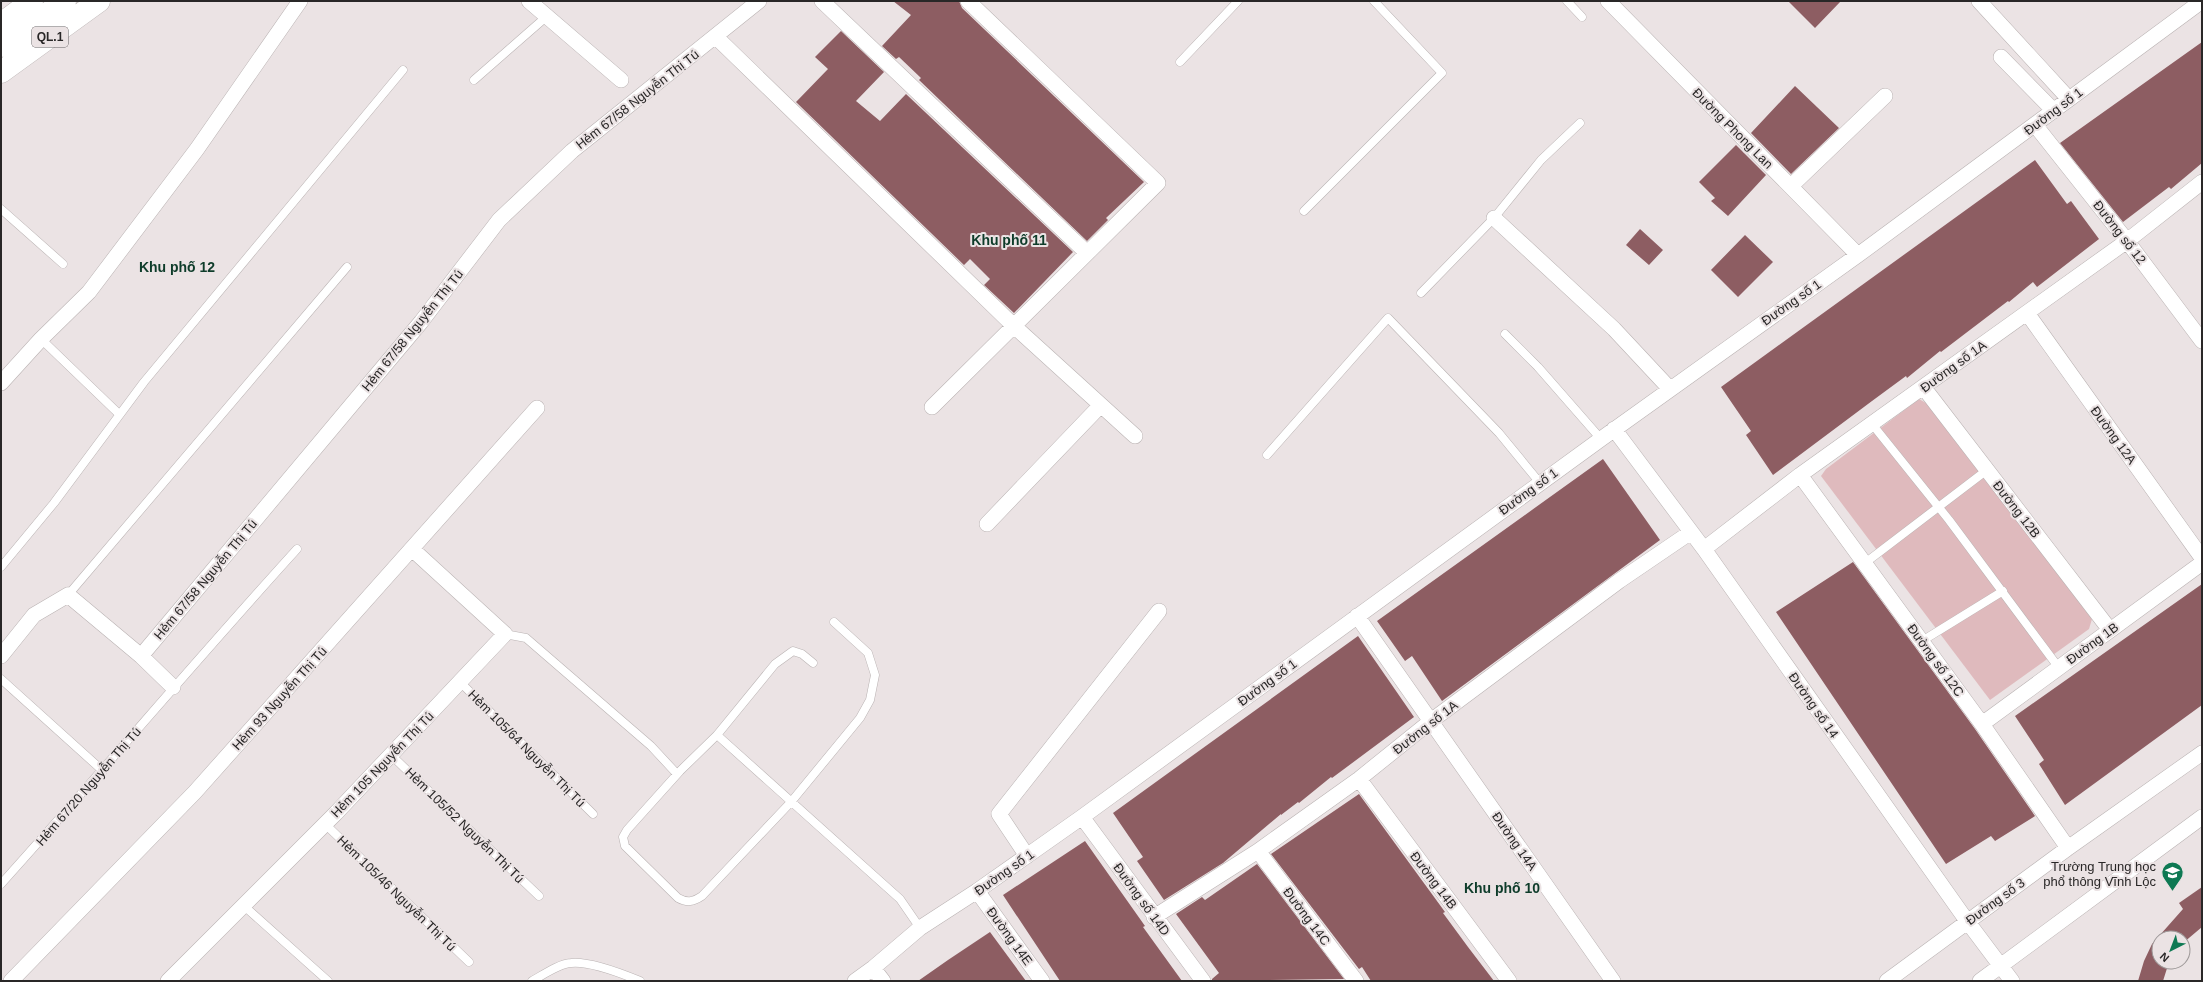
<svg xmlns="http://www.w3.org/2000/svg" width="2203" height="982" font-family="Helvetica,sans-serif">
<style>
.green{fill:#dfbabd}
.building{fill:#8d5d62}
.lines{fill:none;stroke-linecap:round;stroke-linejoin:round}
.service-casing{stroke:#bab3b3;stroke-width:9}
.minor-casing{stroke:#bab3b3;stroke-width:16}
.trunk-casing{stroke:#bab3b3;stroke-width:23}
.service{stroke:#fff;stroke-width:8}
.minor{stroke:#fff;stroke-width:15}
.trunk{stroke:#fff;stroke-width:22}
.labels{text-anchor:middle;stroke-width:4;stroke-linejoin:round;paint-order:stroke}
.shield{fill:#ebe3e4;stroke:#635f60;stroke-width:1}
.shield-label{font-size:12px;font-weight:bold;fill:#292727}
.street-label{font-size:13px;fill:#292727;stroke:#ebe3e4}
.poi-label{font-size:13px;fill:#292727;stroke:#ebe3e4;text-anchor:end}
.neighbourhood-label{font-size:14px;font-weight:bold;fill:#0e3c2a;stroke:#ebe3e4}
</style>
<rect width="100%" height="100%" fill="#ebe3e4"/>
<path class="green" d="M1919 399 1931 406 2092 619 2089 629 1990 700 1821 476 1826 469Z"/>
<path class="building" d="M893 1H959L962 8 1144 182 1106 218 1108 220 1087 241 919 80 921 78 899 57 896 59 882 46 911 15Z
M1788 1H1841L1815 28Z
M841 31 884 72 856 101 880 121 906 94 1073 252 1014 313 984 285 990 279 970 259 964 265 796 102 828 69 815 57Z
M2202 42V163L2171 189 2169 187 2123 222 2060 143Z
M1795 86 1839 128 1791 174 1751 133Z
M1736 145 1766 175 1728 216 1711 201 1715 198 1699 182Z
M2035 160 2067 204 2071 201 2099 239 2037 287 2033 282 2009 302 2008 301 1941 352 1940 351 1907 378 1906 376 1872 401 1773 475 1746 435 1751 431 1721 387Z
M1640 229 1663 250 1649 265 1626 245Z
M1745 235 1773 262 1738 297 1711 270Z
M1603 459 1660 540 1442 701 1412 656 1405 661 1377 621Z
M1853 562 1975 729 2035 816 1995 841 1991 836 1946 864 1776 612Z
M2202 584V705L2065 805 2039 764 2044 760 2015 716Z
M1358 636 1414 717 1332 778 1331 777 1299 803 1298 802 1281 815V814L1223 863 1164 900 1137 861 1143 857 1113 813Z
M1359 794 1445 912 1443 913 1468 947 1494 981H1371L1362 967 1359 969 1271 854Z
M1085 841 1145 926 1143 927 1182 981H1060L1003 895Z
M1257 864 1344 979 1212 981V979L1219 973 1176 914 1202 897 1205 900Z
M2202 887V927L2183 943V938H2159V962H2169L2163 981H2138L2144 961 2152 944 2183 909 2179 903Z
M990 932 1026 981H918L948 960Z"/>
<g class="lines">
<defs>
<path id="service" d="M1567 1 1582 17
M1180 62 1238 1
M474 80 546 17
M1 209 63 264
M1304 211 1442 73 1374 1
M1421 293 1494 218 1541 160 1580 123
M1505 334 1538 367 1601 439
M41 339 119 414
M1872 424 1949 520 2059 668
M1267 455 1388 318 1499 433 1540 483
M1865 563 1987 470
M1 567 54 503 144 382 403 70
M68 595 347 267
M505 634 526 638 651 746 677 774
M1922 641 2003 591
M813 663 802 654 793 651 775 664 717 735 680 771 627 830 623 837 625 846 678 898C687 903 693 902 702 896L791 802 860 718 870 700 875 675 868 653 834 622
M1 679 103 771
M460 682 593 814
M717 735 900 899 920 928
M391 755 539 896
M325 824 469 962
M1 884C101 773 197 659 297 549
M243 905 328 981
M532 981C543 975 558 964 571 963 589 961 623 974 640 981"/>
<path id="minor" d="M529 1 621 80
M822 1 1087 253
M1608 1 1858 255
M1979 1 2069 99
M716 37 1015 327 1135 436
M2001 57 2054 111
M2035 125 2127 241 2202 341
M1791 186 1885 96
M1494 218 1614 329 1670 389
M2027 313 2202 558
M1 383 41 339 89 292 197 149 300 1
M1924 388 2110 630
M932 407 1158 183 968 1
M1614 429 1704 549 1967 921 2012 981
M1800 475 1982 724 2068 848
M987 524 1100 406
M1704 549 1800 475 2127 241 2202 182
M1357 616 1613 981
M1 656 34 615 68 595 141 656 173 687
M141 656 421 322 499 220 572 151 759 1
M1982 724 2202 563
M1359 779 1509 981
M1082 817 1203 981
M1258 851 1356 981
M1027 856 999 814 1159 611
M977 891 1042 981
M1154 917 1258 851 1359 779 1431 721 1619 581 1691 532
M873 968 883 981
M11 981 195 792 537 408
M168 981 336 813 505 634 412 549
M855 981 873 968 920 928 977 891 1082 817 1601 439 1858 255 2202 1
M1887 981 2068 848 2202 753
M1980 981 2202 817"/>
<path id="trunk" d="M1 24 32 1
M1 46 65 1
M1 72 99 1"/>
</defs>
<use href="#service" class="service-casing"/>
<use href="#minor" class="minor-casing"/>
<use href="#trunk" class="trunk-casing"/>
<use href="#service" class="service"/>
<use href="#minor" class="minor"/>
<use href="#trunk" class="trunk"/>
</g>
<defs>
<symbol id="school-pin" viewBox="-11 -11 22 30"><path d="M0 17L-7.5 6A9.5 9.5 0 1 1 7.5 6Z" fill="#0e7953" stroke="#ebe3e4"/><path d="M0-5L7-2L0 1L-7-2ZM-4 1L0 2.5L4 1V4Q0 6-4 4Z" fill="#fff"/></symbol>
</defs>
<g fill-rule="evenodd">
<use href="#school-pin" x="2160" y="860" width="25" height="34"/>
</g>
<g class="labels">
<rect class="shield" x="32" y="27" width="36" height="20" rx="3"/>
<g class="shield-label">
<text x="50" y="41">QL.1</text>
</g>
<g class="street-label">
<text transform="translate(637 99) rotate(-38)" y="5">Hẻm 67/58 Nguyễn Thị Tú</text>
<text transform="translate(2053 111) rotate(-37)" y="5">Đường số 1</text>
<text transform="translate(1733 128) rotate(45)" y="5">Đường Phong Lan</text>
<text transform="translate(2120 232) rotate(52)" y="5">Đường số 12</text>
<text transform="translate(1791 302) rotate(-35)" y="5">Đường số 1</text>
<text transform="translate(412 330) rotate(-51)" y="5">Hẻm 67/58 Nguyễn Thị Tú</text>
<text transform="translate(1953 366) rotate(-36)" y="5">Đường số 1A</text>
<text transform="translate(2114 435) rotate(54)" y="5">Đường 12A</text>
<text transform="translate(1528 491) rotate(-36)" y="5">Đường số 1</text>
<text transform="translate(2017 509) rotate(52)" y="5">Đường 12B</text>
<text transform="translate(205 579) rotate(-50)" y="5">Hẻm 67/58 Nguyễn Thị Tú</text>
<text transform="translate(2092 643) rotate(-36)" y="5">Đường 1B</text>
<text transform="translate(1936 660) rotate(54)" y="5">Đường số 12C</text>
<text transform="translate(1267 682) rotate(-36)" y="5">Đường số 1</text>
<text transform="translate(279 698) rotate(-48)" y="5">Hẻm 93 Nguyễn Thị Tú</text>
<text transform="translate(1814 705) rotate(55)" y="5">Đường số 14</text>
<text transform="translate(1425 727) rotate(-38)" y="5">Đường số 1A</text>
<text transform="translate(527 748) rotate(45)" y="5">Hẻm 105/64 Nguyễn Thị Tú</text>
<text transform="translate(382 764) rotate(-46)" y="5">Hẻm 105 Nguyễn Thị Tú</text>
<text transform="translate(88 786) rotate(-49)" y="5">Hẻm 67/20 Nguyễn Thị Tú</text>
<text transform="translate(465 825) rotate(44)" y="5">Hẻm 105/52 Nguyễn Thị Tú</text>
<text transform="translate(1515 841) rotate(55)" y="5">Đường 14A</text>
<text transform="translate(1004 872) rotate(-35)" y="5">Đường số 1</text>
<text transform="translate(1434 880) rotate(53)" y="5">Đường 14B</text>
<text transform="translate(397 893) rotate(44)" y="5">Hẻm 105/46 Nguyễn Thị Tú</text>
<text transform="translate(1142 899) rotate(54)" y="5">Đường số 14D</text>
<text transform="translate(1995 901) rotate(-36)" y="5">Đường số 3</text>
<text transform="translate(1307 916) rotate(53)" y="5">Đường 14C</text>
<text transform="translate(1010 936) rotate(54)" y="5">Đường 14E</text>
</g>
<g class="poi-label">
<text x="2156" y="871">Trường Trung học<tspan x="2156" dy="15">phổ thông Vĩnh Lộc</tspan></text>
</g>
<g class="neighbourhood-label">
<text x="1009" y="245">Khu phố 11</text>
<text x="177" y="272">Khu phố 12</text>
<text x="1502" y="893">Khu phố 10</text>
</g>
</g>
<rect width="2203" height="982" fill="none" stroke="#292727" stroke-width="4"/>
<g transform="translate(2171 950) rotate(222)"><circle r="19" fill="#ebe3e4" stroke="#9d9898"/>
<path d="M0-3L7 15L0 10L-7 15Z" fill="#0e7953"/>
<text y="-6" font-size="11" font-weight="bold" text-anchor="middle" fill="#292727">N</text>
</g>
</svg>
